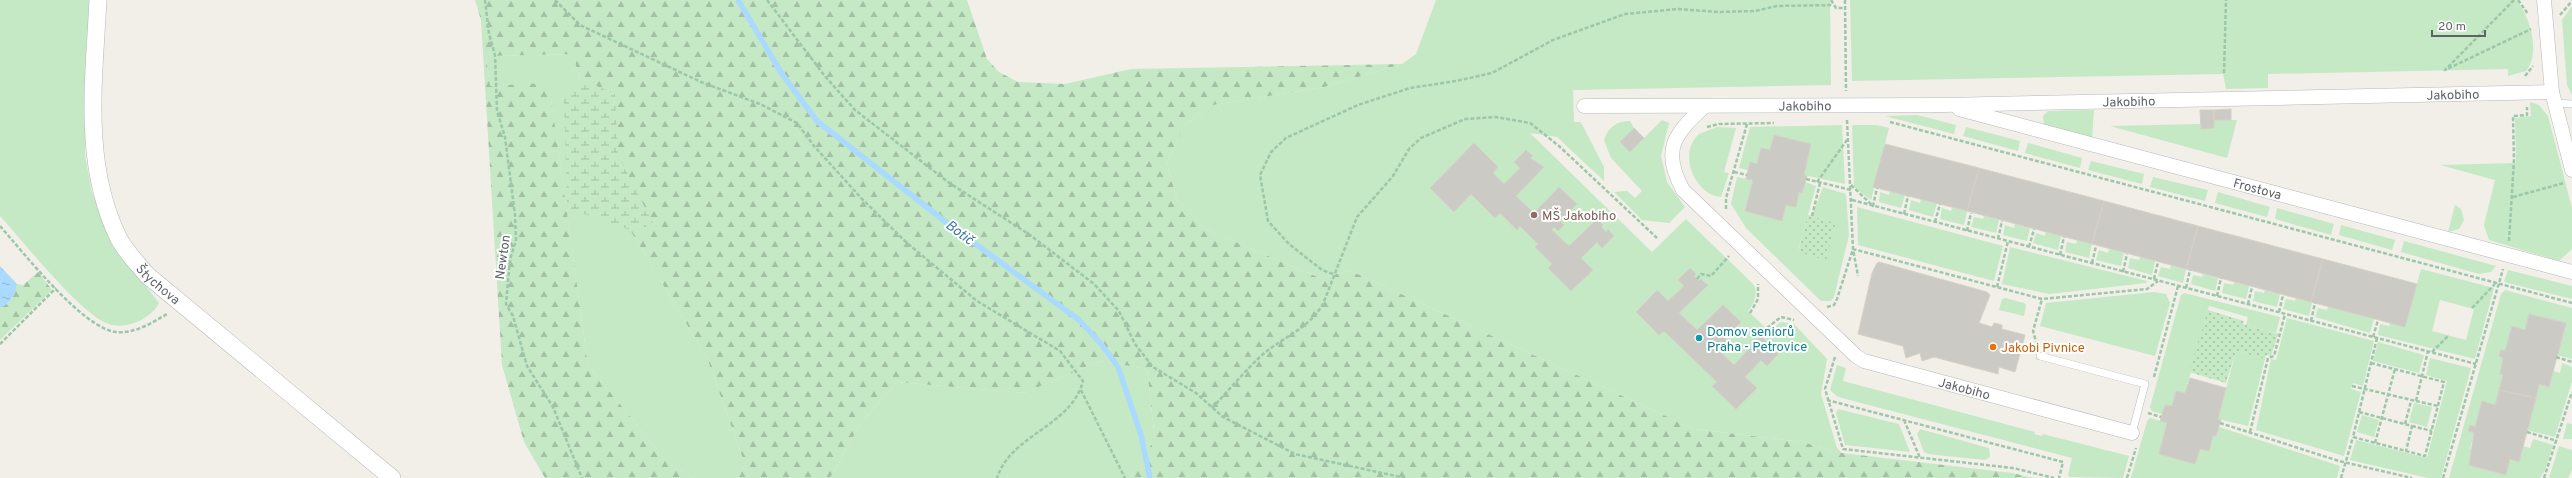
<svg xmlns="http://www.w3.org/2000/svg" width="2572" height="478" font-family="Overpass,sans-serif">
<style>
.green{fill:#c5e8c5;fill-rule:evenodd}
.forest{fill:url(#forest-firs)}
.wetland{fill:url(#wetland-marsh)}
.park{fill:url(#park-dots)}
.water{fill:url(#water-ripples)}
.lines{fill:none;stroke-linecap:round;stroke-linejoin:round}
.stream{stroke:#aadaff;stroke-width:5.5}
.building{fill:#cccac5;stroke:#d6d1c6}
.service-casing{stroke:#b5b8bc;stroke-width:8}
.minor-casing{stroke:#b5b8bc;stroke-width:15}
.tertiary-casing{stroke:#b5b8bc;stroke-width:18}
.path{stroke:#9cc7a9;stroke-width:2.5;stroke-dasharray:4 2;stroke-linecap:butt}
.service{stroke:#fff;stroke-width:7}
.minor{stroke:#fff;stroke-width:14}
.tertiary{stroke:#fff;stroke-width:17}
.education-dot{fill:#8d6e63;stroke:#fff;stroke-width:1.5}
.culture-dot{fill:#0f9aa8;stroke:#fff;stroke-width:1.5}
.food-dot{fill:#e8710a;stroke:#fff;stroke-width:1.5}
.labels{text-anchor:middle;stroke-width:4;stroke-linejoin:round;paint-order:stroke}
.street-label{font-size:13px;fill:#5f6368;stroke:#fff}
.education-label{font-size:13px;fill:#785e54;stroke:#fff;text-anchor:start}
.culture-label{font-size:13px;fill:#0d838f;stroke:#fff;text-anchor:start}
.food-label{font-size:13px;fill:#c56008;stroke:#fff;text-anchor:start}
.water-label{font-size:14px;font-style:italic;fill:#4174aa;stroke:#fff}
</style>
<defs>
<pattern id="forest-firs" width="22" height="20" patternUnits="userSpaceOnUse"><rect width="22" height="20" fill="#c5e8c5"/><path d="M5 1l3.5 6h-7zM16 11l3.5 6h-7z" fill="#a3c0a4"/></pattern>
<pattern id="wetland-marsh" width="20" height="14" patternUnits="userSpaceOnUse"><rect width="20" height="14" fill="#c5e8c5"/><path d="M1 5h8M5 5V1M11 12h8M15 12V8" fill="none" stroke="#a3c0a4"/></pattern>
<pattern id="park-dots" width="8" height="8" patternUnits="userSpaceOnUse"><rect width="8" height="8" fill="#c5e8c5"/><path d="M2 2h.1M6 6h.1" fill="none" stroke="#a3c0a4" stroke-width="1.8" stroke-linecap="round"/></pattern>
<pattern id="water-ripples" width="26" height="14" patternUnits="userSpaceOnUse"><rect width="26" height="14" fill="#aadaff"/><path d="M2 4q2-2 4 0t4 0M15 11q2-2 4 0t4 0" fill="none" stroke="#8eb4d2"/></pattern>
</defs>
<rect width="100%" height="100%" fill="#f1efe8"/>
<path class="green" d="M0 0H89L85 156 92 193 112 242 159 303C151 319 126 330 109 324 82 316 22 240 0 216Z
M1436 0H1830L1831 85 1573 90 1574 122H1580L1583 126 1604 167V181L1557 137 1530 133 1652 252 1686 219 1754 285C1758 294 1754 304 1748 311L1769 331 1781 322 1794 324 1827 359 1821 394 1837 448 1842 453 1802 442 1694 429 1349 270 1322 279 1205 229 1177 200 1167 163 1185 124 1213 105 1324 87 1402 64 1416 54ZM1474 143 1498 167 1493 173 1504 184 1520 168 1514 162 1526 150 1532 156 1530 158 1544 167 1516 196 1534 213 1559 187 1577 204 1560 221 1564 225 1558 231 1554 227 1552 230 1569 246 1597 219 1603 224 1601 227 1606 232 1608 229 1614 236 1602 248 1597 242 1581 258 1592 270 1571 291 1548 268 1552 264 1535 247 1538 244 1520 226 1517 229 1500 213 1471 194 1454 212 1430 188ZM1690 268 1696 274 1694 276 1699 281 1702 279 1708 285 1679 313 1697 330 1723 305 1741 322 1725 339 1729 343 1723 349 1719 345 1716 348 1734 365 1761 336 1767 342 1765 345 1770 350 1772 348 1778 354 1767 366 1761 360 1745 377 1757 388 1736 409 1712 386 1717 382 1664 331 1659 335 1636 312 1656 290 1668 301 1684 286 1678 280Z
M1850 0H2516C2530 16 2541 53 2526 71L2508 76V69L2268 74V88L2226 89 2223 74 1852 81Z
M2572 6V95L2567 85 2562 20Z
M573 54 609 195 707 358 745 464 739 478H693L668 463 588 365 549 84 490 86 486 56Z
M2530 102 2539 105 2548 116 2572 208V249L2559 261 2489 240 2484 225 2495 180 2440 165 2516 163 2515 118 2531 116Z
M2094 110 2092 139 2044 125 2043 116 2048 111Z
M1917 115 1956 125 1954 134 1885 116Z
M1662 120 1669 123 1661 156 1667 182 1685 207 1669 223 1642 220 1614 192 1627 191 1635 198 1642 191 1611 158 1604 140C1608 127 1617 121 1630 121L1634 128 1620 142 1630 152Z
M2214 120H2237L2227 158 2110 126 2200 124 2201 129 2214 128Z
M1842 125 1845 184 1804 175 1811 144 1775 135 1770 150 1757 164 1750 162 1748 170 1739 168 1750 127Z
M1852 125H1877L1889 128 1871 200 1854 187Z
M1717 127 1736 128 1724 172 1729 173 1721 197C1696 195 1678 156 1697 136 1701 132 1711 130 1717 127Z
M1966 127 2020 141 2018 151 1963 136Z
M2028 143 2082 158 2080 168 2025 153Z
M2091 161 2144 174 2142 184 2088 170Z
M1737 177 1753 180 1745 211 1782 220 1786 205 1796 207 1799 192H1802L1805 182 1816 186 1798 251 1836 223 1812 216 1823 187 1846 194 1849 235 1834 297 1831 301H1821L1746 228 1731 204Z
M2153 177 2208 190 2205 201 2150 187Z
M1890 191 1905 195 1901 208 1879 202 1880 192 1889 195Z
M2218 192 2270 207 2267 217 2215 203Z
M1921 199 1937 203 1933 217 1909 210 1911 200 1920 203Z
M2455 205 2461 209 2464 220 2459 229 2448 232Z
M1857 207 2003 246 1994 281 1858 245Z
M1942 208 1951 211 1952 208 1967 211 1964 225 1940 219Z
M2277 208 2334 224 2331 235 2275 219Z
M1984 216 1999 220 1996 233 1971 227 1974 217 1983 219Z
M2015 224 2030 228 2027 241 2003 235 2005 225 2014 228Z
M2341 225 2395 240 2392 250 2339 235Z
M2046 232 2061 236 2058 250 2033 243 2036 233 2045 236Z
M2077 240 2092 244 2089 258 2065 252 2067 242 2076 244Z
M2404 241 2496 266 2491 272 2479 274 2401 252Z
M2010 247 2147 281 2146 283 2049 294 2002 284Z
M2109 249 2124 253 2121 266 2096 260 2099 250 2108 253Z
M2140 257 2155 261 2152 275 2128 268 2130 258 2139 260Z
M2171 265 2186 269 2183 283 2158 276 2161 267 2170 269Z
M2421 269 2494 288 2475 359 2378 335 2380 324 2389 326 2390 323 2405 327ZM2440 300 2474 309 2466 340 2432 331Z
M2508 270 2572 286V299L2504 282Z
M2203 274 2218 278 2215 291 2191 284 2193 275 2202 277Z
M2234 282 2249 286 2246 299 2222 293 2224 283 2233 285Z
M2265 290 2280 294 2277 307 2253 301 2255 291 2264 293Z
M2505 290 2572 308V359L2557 355 2565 323 2529 314 2525 330 2512 327 2505 351 2501 350 2499 356 2503 358 2500 374 2503 375 2495 405 2482 401 2475 427 2470 425 2468 431 2474 433 2470 449 2519 461 2523 446 2530 448 2533 439 2553 445 2545 470 2540 478H2449L2501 294Z
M2154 292 2166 294 2170 303 2155 356 2040 326 2046 303Z
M2184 293 2280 317 2276 333 2246 325 2248 317 2209 306 2185 393 2176 391 2172 406 2165 405 2162 414 2152 411 2150 407 2181 295Z
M2005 298 2024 303 2026 305 2024 316 1999 310 2002 299Z
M2296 298 2312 302 2309 316 2283 309 2286 299 2295 301Z
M2328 306 2374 319 2370 333 2315 317 2318 308 2327 310Z
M2287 318 2374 341 2363 386 2353 383 2351 389 2361 392 2344 456 2256 430 2271 359 2276 360Z
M2378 342 2424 355 2419 373 2373 361Z
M2236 351 2265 359 2248 426 2218 419Z
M2430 358 2471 368 2441 478H2428L2350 460 2356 440 2427 458 2447 381 2426 375Z
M1101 361 1147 369 1155 440 1131 475 1132 478H830L860 424 897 382 1024 393Z
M2562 363 2572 367V381L2555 437 2527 430 2539 384 2549 386 2553 371 2560 373Z
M1837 365 1846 368 1843 381 2035 432 2034 434 2042 436 2043 434 2129 456 2123 478 2070 477 2068 475 2072 458 1838 397 1830 390Z
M2414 403 2432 407 2427 427 2409 422Z
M1838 409 1899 424 1910 452 1845 445 1836 413Z
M2362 415 2379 420 2374 437 2357 432Z
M2150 418 2167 423 2159 454 2195 464 2200 449 2209 451 2213 436H2216L2219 427 2340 466 2337 478H2131L2147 421Z
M2567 423 2572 424V439H2563Z
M1920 429 1989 448 1990 457 1985 460 1928 454 1924 452 1917 434Z
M2559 446 2572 450V470L2568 478H2549Z"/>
<path class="forest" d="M475 0H967L987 59 999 72 1018 82 1065 84 1131 69 1402 64 1324 87 1213 105 1185 124 1167 163 1177 200 1205 229 1322 279 1349 270 1694 429 1802 442 1842 453 2012 473 2034 478H1132L1131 475 1155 439 1147 369 1101 361 1024 393 897 382 860 424 830 478H739L745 464 707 358 609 195 573 54 486 56 490 86 549 83 588 365 668 463 693 478H545L524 442 502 365 481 20Z
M38 272 52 290 0 340V308C11 302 15 296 17 284L23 285Z"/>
<path class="wetland" d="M588 82 615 94 618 155 654 225 630 230 567 208 564 97Z"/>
<path class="park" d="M1808 215 1836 223 1826 260 1798 252Z
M2208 310 2244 321 2243 324 2278 334 2271 356 2266 355 2265 359 2236 351 2226 383 2189 372Z"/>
<path class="water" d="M0 266 17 284C15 296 11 302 0 308Z"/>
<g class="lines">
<path class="stream" d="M738 0 782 74 817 121 947 223 1079 320 1102 345 1118 367 1141 435 1150 478"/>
</g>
<path class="building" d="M2231 109V120H2214V110Z
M2200 110H2214V128L2201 129Z
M1634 128 1644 138 1630 152 1620 142Z
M1774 135 1811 144 1804 175 1807 176 1802 193 1799 192 1796 207 1786 205 1782 221 1745 211 1753 180 1746 179 1750 162 1757 164 1761 148 1770 150Z
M1474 143 1498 167 1493 173 1504 184 1520 168 1514 162 1526 150 1533 156 1530 158 1544 167 1516 196 1534 213 1559 187 1577 204 1560 221 1564 225 1558 231 1554 227 1552 230 1569 246 1597 219 1603 225 1601 227 1606 232 1608 229 1614 236 1602 248 1597 242 1581 258 1593 270 1571 291 1548 268 1552 264 1535 247 1538 244 1520 226 1517 230 1500 213 1495 218 1471 194 1454 212 1430 188Z
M1885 144 1979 168 1967 211 1873 187Z
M1979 168 2104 201 2092 244 1967 211Z
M2104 201 2198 226 2186 269 2092 244Z
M2198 226 2323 259 2311 302 2186 269Z
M2323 259 2417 284 2405 327 2311 302Z
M1879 262 1987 292 1990 295 1979 323 1992 327 1994 323 2002 325V329L2025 335 2015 372 1999 367 1998 374 1934 357 1922 361 1920 353 1906 358 1903 346 1858 334 1872 273 1877 263Z
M1690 268 1696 274 1694 276 1699 281 1701 279 1708 285 1679 313 1697 330 1723 305 1741 322 1725 339 1729 343 1723 349 1719 345 1716 348 1734 365 1761 336 1767 342 1765 345 1770 350 1772 347 1778 354 1767 366 1761 360 1745 377 1757 388 1736 409 1712 386 1717 382 1664 331 1659 335 1636 312 1657 290 1668 301 1684 286 1678 280Z
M2529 314 2566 323 2549 387 2539 384 2536 398 2499 390 2503 375 2500 374 2503 358 2499 356 2501 350 2505 351 2512 326 2525 330Z
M2190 378 2226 388 2218 419 2221 420 2216 436H2213L2209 451 2200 449 2195 464 2159 454 2167 423 2160 421 2165 405 2172 406 2176 391 2185 393Z
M2499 390 2536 398 2519 462 2510 459 2506 475 2469 465 2474 433 2468 431 2470 425 2475 427 2482 401 2495 405Z"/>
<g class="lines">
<defs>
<path id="service" d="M2555 103 2572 104
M2040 356 2145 384 2132 433"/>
<g id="minor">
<path d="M2544 0 2552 92 2572 170"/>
<path id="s1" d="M1584 106 1944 105 2552 92"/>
<path id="s2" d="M1705 106C1674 134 1661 150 1683 190L1856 356 1864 361 2132 433"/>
<path id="s3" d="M1959 109 2572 272"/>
</g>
<g id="tertiary">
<path id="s4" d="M98 0C94 80 82 164 119 239 126 252 138 264 147 275L392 478"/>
</g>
</defs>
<use href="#service" class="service-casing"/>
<use href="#minor" class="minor-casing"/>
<use href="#tertiary" class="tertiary-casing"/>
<path class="path" d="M485 0 489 34 495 55 497 111 505 137 515 215 516 240 510 260 506 304 513 316 527 366 553 407 582 478
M555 0 580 25 701 82 760 104 797 123 814 146 862 199 907 243 977 301 1060 351 1083 381C1071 427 1011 434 997 478
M767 0 824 75 855 110 948 182 1030 235 1094 284 1119 311 1135 344 1153 367 1196 393 1223 417 1295 454 1405 478
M1831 0 1836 8H1845
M1845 0 1846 91
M2514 0 2445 70 2531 29
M2518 0 2528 14
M2560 15 2572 1
M2224 73 2226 0
M2525 76 2533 66
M1847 120 1853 249 1858 276
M1890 122 2572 303
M1707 127 1719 124 1774 123
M1734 172 1747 175
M1806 179 1851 190
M1817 182 1847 140
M1851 185 1873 206 1877 188
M2513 197 2564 183
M1852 200 2476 364
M1726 209V198L1747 124
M1904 214 1908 196
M1812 216 1820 183
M1935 222 1940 204
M0 226C24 253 82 328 116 332 134 334 152 323 167 314
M1967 231 1971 213
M1998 239 2002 221
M2509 241 2514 160 2513 116 2527 115V107
M2029 247 2034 229
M2060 255 2064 237
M2092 263 2096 246
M2123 272 2127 254
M1333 274 1322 270 1289 244 1268 221 1260 175 1271 152 1286 138 1358 105 1410 88 1456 81 1492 73 1553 40 1625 14 1678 9 1718 12 1755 11 1777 6 1833 5
M1697 279 1701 274 1711 276 1729 256
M2154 279 2158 262
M1997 287 2008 241
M2186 288 2190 270
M2217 296 2221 278
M2248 304 2252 287
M1827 307 1834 305 1837 299 1853 249 2042 299 2147 289 2158 281
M2472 308 2495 284
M2279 312 2283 295
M1750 313 1758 299V284
M2311 321 2315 303
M1767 328 1781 317 1794 320
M2373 337 2378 320
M0 344 56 288
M2037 345 2033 331 2042 299
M2432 352 2449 335
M1835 357 1825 389 1843 449 2013 468 2054 478
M2556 357 2572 362
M2371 363 2444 382 2425 456 2353 437 2377 338
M2154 377 2178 286
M2352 386 2416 401 2428 351
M1081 390 1125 478
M1827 400 2063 462 2059 478
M2416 401 2438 406
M1212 408C1228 391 1244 372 1261 356 1282 337 1308 330 1323 304L1357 217 1393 176 1409 149 1421 138 1465 119 1496 117 1530 123 1559 146 1657 238
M2359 412 2412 426 2406 451
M2148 413 2161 417
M1904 420 1920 458
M2220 423 2339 461 2412 478
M2405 424 2411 401
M2412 426 2432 431
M2250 432 2268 358 2274 356 2285 314
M2527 432 2557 441
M2375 443 2395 369
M2127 478 2136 448
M2341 478 2353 437
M2443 478 2503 269
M2544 478 2572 392"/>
<use href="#service" class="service"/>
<use href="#minor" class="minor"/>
<use href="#tertiary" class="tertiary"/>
</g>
<circle class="education-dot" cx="1534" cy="215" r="4"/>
<circle class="culture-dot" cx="1699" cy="338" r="4"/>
<circle class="food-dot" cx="1993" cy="347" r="4"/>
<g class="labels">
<g class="street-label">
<text dy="5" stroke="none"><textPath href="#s1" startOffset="869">Jakobiho</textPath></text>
<text dy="5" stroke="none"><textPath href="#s1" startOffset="545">Jakobiho</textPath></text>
<text dy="5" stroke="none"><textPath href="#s1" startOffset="221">Jakobiho</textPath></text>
<text dy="5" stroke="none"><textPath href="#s3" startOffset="309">Frostova</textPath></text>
<text transform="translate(502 257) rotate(-82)" y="5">Newton</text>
<text dy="5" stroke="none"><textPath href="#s4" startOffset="303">Štychova</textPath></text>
<text dy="5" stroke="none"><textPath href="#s2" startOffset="451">Jakobiho</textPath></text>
</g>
<g class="education-label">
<text x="1542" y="220">MŠ Jakobiho</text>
</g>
<g class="culture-label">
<text x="1707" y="336">Domov seniorů<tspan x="1707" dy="15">Praha - Petrovice</tspan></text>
</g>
<g class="food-label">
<text x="2001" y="352">Jakobi Pivnice</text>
</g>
<g class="water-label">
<text transform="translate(960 232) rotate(37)" y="5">Botič</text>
</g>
</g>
<path d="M2432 30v6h53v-6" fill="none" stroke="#5f6368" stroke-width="2"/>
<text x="2438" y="30" font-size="12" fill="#5f6368" stroke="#ffffff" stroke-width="3" paint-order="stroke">20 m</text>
</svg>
